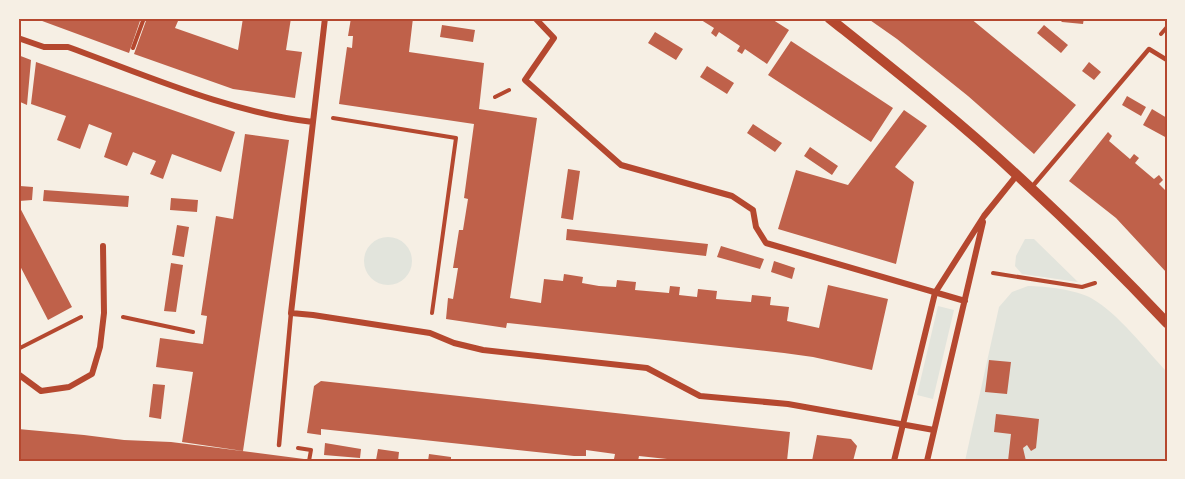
<svg xmlns="http://www.w3.org/2000/svg" width="1185" height="479" font-family="'Work Sans',sans-serif">
<style>
.green{fill:#e2e4dc}
.building{fill:#bf614a}
.lines{fill:none;stroke-linecap:round;stroke-linejoin:round}
.path{stroke:#b5482f;stroke-width:4}
.service{stroke:#b5482f;stroke-width:4.5}
.minor{stroke:#b5482f;stroke-width:6}
.tertiary{stroke:#b5482f;stroke-width:10}
.neatline{fill:none;stroke:#b5482f;stroke-width:2}
</style>
<rect width="100%" height="100%" fill="#f6efe4"/>
<path class="green" d="M364 261a24 24 0 1 1 48 0a24 24 0 1 1-48 0Z
M1025 239H1034L1078 282 1022 274 1015 266 1016 256Z
M1028 286C1045 286 1077 290 1091 298 1119 314 1145 349 1167 372V461H965L999 307 1012 292Z
M938 306 954 310 933 399 917 395Z"/>
<path class="building" d="M34 18H141L129 53Z
M147 18H169L178 21 175 28 238 50 243 18H291L286 50 302 52 295 98 233 89 134 54Z
M351 18H413L409 52 484 63 479 109 537 118 510 298 541 303 544 279 563 281 564 274 583 277 582 283 599 286 616 287 617 280 626 281 636 282 635 290 669 293 670 286 680 287 679 295 697 297 698 289 717 291 716 299 751 302 752 295 771 297 770 305 789 307 787 321 819 328 828 285 888 299 872 370 813 357 784 353 507 323 506 328 446 319 448 298 453 299 458 268H453L459 230H463L468 199 464 198 474 124 339 104 347 47 352 48 353 36H348Z
M698 18H770L789 30 767 64 745 49 742 54 737 51 740 46 719 32 716 37 711 33 714 28Z
M867 18H970L1076 105 1034 154 968 96 897 39Z
M1058 18H1084L1083 24 1062 22Z
M442 25 475 30 473 42 440 37Z
M1044 25 1068 45 1061 53 1037 33Z
M655 32 683 49 676 60 648 43Z
M791 41 893 108 871 142 768 75Z
M18 55 31 60 27 105 18 101Z
M36 62 235 132 221 172 172 154 163 179 150 174 156 161 133 152 127 166 104 157 112 133 89 124 80 149 57 140 66 116 31 104Z
M1089 62 1101 72 1094 80 1082 71Z
M707 66 734 83 727 94 700 77Z
M1127 96 1146 107 1141 116 1122 105Z
M1152 109 1167 118V138L1143 125Z
M904 110 927 126 895 167 914 182 896 264 778 229 796 170 848 185Z
M753 124 782 143 775 152 747 133Z
M1108 132 1112 136 1109 141 1130 159 1134 154 1139 158 1135 163 1154 179 1159 175 1163 180 1159 184 1167 192V273L1116 218 1069 181Z
M245 134 289 140 243 451 182 442 193 372 156 367 160 338 203 344 207 316 201 315 216 216 233 219Z
M810 147 838 166 832 175 804 156Z
M568 169 580 171 573 220 561 218Z
M20 186 33 187 32 200 19 201Z
M44 190 129 196 128 207 43 201Z
M171 198 198 200 197 212 170 210Z
M18 204 72 307 48 320 18 262Z
M177 225 189 227 184 257 172 255Z
M567 229 708 244 706 256 566 240Z
M721 246 764 259 760 269 717 257Z
M774 261 795 268 792 279 771 272Z
M171 263 183 265 176 312 164 311Z
M989 360 1011 362 1007 394 985 392Z
M321 381 790 432 787 461H667V459L639 456 638 461H630L614 459 615 454 586 450V456H574L321 429V435L307 433 314 386Z
M153 384 165 385 161 419 149 417Z
M996 414 1039 419 1036 448 1031 451 1027 445 1023 448 1026 461H1008L1011 434 994 432Z
M18 429 84 435 124 440 171 442 304 459 303 461H18Z
M817 435 851 439 857 446 853 461H812Z
M325 443 361 449 360 458 324 455Z
M378 449 399 452 398 461 376 460Z
M429 454 451 457V461H428Z"/>
<g class="lines">
<path class="path" d="M1161 34 1167 27
M133 48 144 18
M495 97 509 90
M333 118 456 138 432 313
M993 273 1082 287 1095 283
M123 317 193 332
M18 349 81 317
M298 448 311 450 309 461"/>
<path class="service" d="M1031 188 1149 49 1167 60
M279 445 291 313"/>
<path class="minor" d="M325 18 291 313 313 315 430 333 454 343 483 350 647 368 700 396 788 404 934 430
M535 18 554 38 525 80 621 165 732 196 753 210 756 227 766 243 965 301
M18 38 44 47H68C148 76 228 112 313 122
M18 374 41 391 69 387 92 374 100 347 104 313 103 246
M894 461 935 293 984 216 1017 175
M927 461 983 222"/>
<path class="tertiary" d="M829 18C893 69 958 120 1018 176 1069 223 1119 272 1167 323"/>
</g>
<rect width="1185" height="479" fill="none" stroke="#f6efe4" stroke-width="39"/>
<rect x="20" y="20" width="1146" height="440" class="neatline"/>
</svg>
